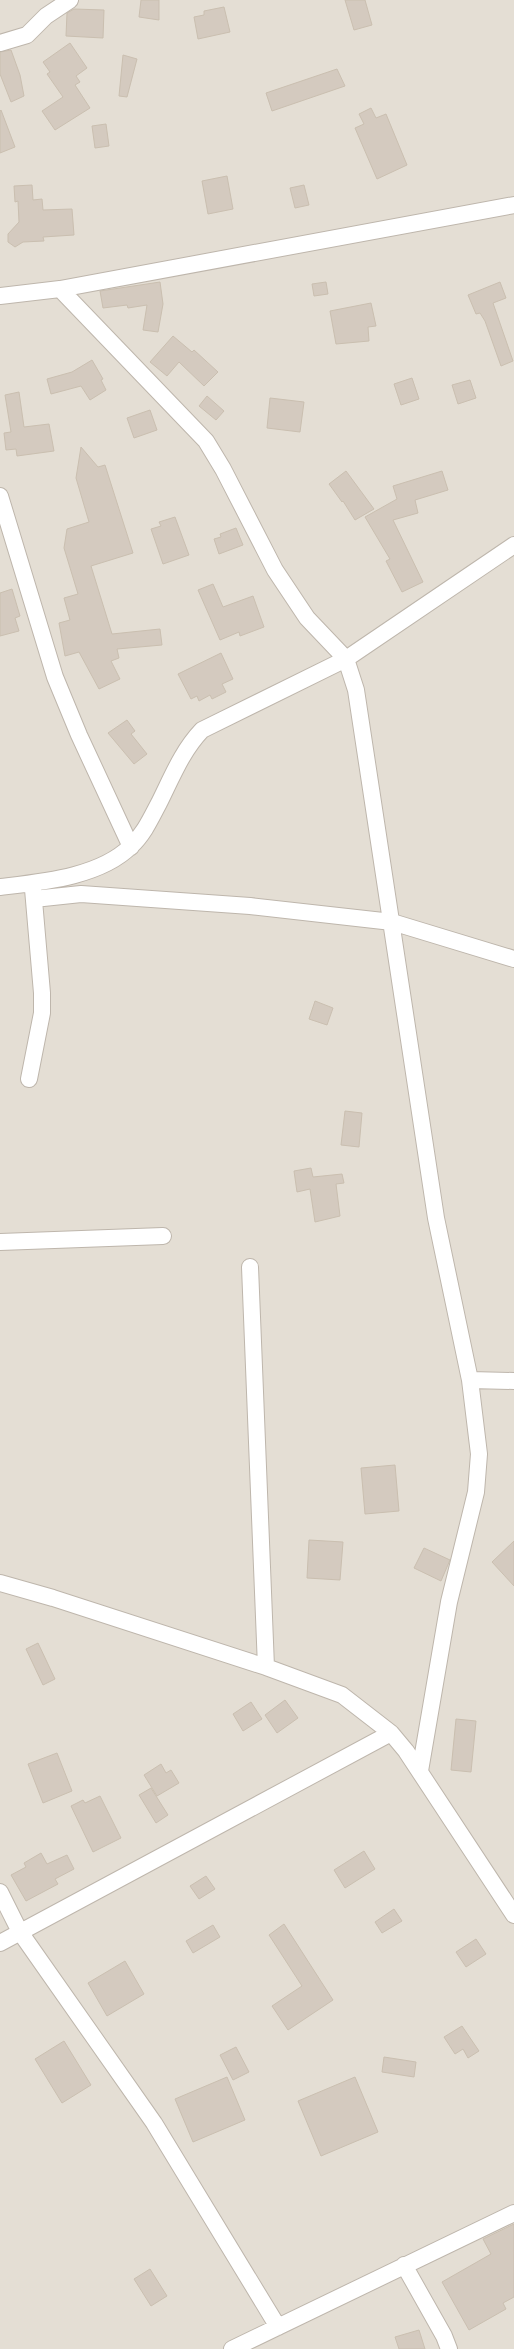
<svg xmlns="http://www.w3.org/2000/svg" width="514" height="2349" font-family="Manrope,sans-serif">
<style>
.residential{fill:#e4ded4}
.building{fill:#d4cabf;stroke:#cabfb0}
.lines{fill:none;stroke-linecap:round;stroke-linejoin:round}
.street-casing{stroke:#beb6ac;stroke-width:18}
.street{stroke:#fff;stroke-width:16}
</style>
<rect width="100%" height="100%" fill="#f0ece5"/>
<path class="residential" d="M0 0H514V2349H0Z"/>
<path class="building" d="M141 0H159V20L139 17Z
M345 0H365L372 25 354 30Z
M224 7 230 32 198 39 194 17 204 15V11Z
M74 9 104 10 103 38 66 36 67 13Z
M70 43 87 68 76 76 80 82 75 85 90 108 55 130 42 111 63 97 47 74 50 72 43 62Z
M11 50 20 75 24 96 11 102 0 74V52Z
M123 55 137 59 127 97 119 96Z
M337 69 345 86 272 111 266 93Z
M371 108 376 118 386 114 407 165 377 179 355 128 364 124 359 114Z
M1 110 15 147 0 153V111Z
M106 124 109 146 95 148 92 126Z
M227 176 233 209 208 214 202 181Z
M32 185 33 200 42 199 43 210 72 209 74 235 43 237 44 241 23 242 15 247 8 242V234L19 222 18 201 15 202 14 186Z
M304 185 309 205 295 208 290 188Z
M160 282 163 304 158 332 143 330 147 305 128 308 127 305 103 308 100 291Z
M326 282 328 294 314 296 312 284Z
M500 282 506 298 493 303 513 361 501 366 485 321 480 313 476 314 468 295Z
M371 303 376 326 368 327 369 341 336 344 330 311Z
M173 336 192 352 194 350 218 372 204 386 179 362 167 376 150 362Z
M92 360 103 379 101 380 106 390 90 400 81 386 51 394 47 379 72 372Z
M412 378 419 399 401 405 394 384Z
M470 380 476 398 458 404 452 385Z
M19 392 24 427 49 424 54 451 17 456 16 449 6 450 4 433 11 432 5 395Z
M207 396 224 411 216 420 199 406Z
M270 398 304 402 300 432 267 428Z
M150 410 157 430 134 438 127 418Z
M81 447 98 467 105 465 133 553 91 566 112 634 160 629 162 645 117 649 119 658 111 661 120 679 99 689 79 652 65 656 59 623 70 620 64 598 78 594 64 548 67 529 89 522 76 478Z
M346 471 374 509 355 520 343 501 342 502 329 484Z
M442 471 448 490 415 500 418 513 393 520 423 582 402 592 386 561 390 559 365 517 397 499 393 486Z
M175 517 189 555 163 564 151 529 161 526 159 522Z
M236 528 243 545 219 554 214 539 221 537 220 534Z
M213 584 223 607 253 596 264 627 240 636 239 632 220 640 198 590Z
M12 589 20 616 15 618 19 631 0 636V593Z
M221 653 233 679 222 684 226 692 212 699 210 695 199 701 197 696 191 699 178 674Z
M127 720 135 731 131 734 147 754 134 764 108 733Z
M315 1001 333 1008 327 1025 309 1019Z
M345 1111 362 1113 359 1147 341 1145Z
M311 1168 313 1177 342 1174 344 1183 336 1184 340 1216 315 1222 310 1189 297 1192 294 1171Z
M395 1465 399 1511 365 1514 361 1468Z
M309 1540 343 1542 340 1580 307 1578Z
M514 1541V1586L492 1562Z
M424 1548 450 1560 441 1581 414 1568Z
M38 1643 55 1679 43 1685 26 1649Z
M285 1700 298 1718 277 1733 265 1715Z
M251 1702 262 1719 243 1731 233 1714Z
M456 1719 476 1721 471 1772 451 1770Z
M57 1753 72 1791 43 1803 28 1764Z
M161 1764 166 1773 171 1770 179 1783 157 1796 144 1775Z
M151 1788 168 1815 156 1823 139 1795Z
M100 1796 121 1838 93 1852 71 1806 83 1800 85 1803Z
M364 1851 375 1869 345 1888 334 1870Z
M41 1853 47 1864 67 1855 74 1869 55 1879 58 1884 26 1901 11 1875 26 1867 24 1863Z
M206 1876 215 1889 199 1899 190 1886Z
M394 1909 402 1921 382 1933 375 1922Z
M284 1924 333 2000 288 2030 272 2006 302 1986 269 1935Z
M213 1925 220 1937 193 1953 186 1941Z
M476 1939 486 1954 466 1967 456 1952Z
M125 1961 144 1994 107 2016 88 1983Z
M462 2026 479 2051 468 2058 463 2049 455 2054 444 2037Z
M64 2041 91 2085 62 2103 35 2059Z
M236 2047 249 2072 233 2080 220 2055Z
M384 2057 416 2062 414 2077 382 2072Z
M227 2077 245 2120 193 2142 175 2099Z
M355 2077 378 2132 321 2156 298 2101Z
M514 2224V2297L503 2303 506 2309 469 2330 442 2282 491 2254 483 2239Z
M150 2269 167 2296 151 2306 134 2279Z
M419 2330 425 2349H399L395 2337Z"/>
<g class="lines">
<defs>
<path id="street" d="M0 43 27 35 46 16 70 0
M60 289 206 441 223 469 275 570 307 618 346 659 356 690 436 1218 470 1380 479 1454 476 1492 449 1602 420 1771
M0 296 60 289 514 205
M0 496 55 677 79 735 131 847
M0 887C42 882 100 877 131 846 144 834 151 818 159 803 172 777 182 751 202 730L346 659 514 545
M34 899 81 894 250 906 392 922 514 959
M29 1079 42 1013V993L33 889
M0 1242 163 1236
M250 1267 266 1667
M470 1380 514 1381
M0 1583 53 1598 266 1667 342 1695 391 1733 406 1751 514 1915
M0 1892 20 1932 154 2123 278 2327
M0 1943 391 1733
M404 2265 444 2336 449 2349
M232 2349 514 2213"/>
</defs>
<use href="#street" class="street-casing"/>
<use href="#street" class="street"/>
</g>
</svg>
